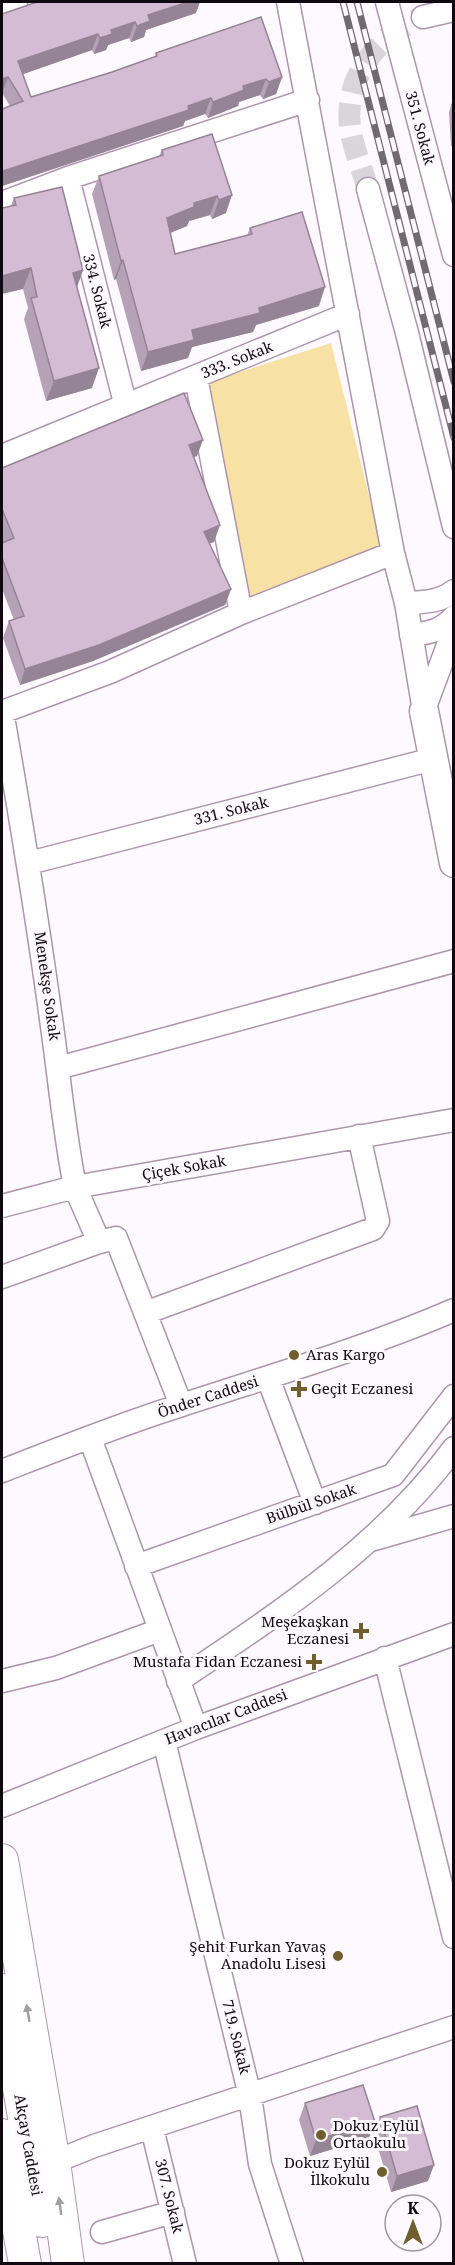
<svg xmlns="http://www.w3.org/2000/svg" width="455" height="2265" font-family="'Noto Serif',serif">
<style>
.green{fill:#f8e1a4}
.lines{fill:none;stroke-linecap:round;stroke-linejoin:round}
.minor-tunnel{stroke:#dad5da;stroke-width:22;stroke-dasharray:22 11;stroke-linecap:butt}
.minor-casing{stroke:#ac95ad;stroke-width:25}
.major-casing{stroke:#ac95ad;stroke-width:31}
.highway-casing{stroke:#ac95ad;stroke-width:34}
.minor{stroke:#fff;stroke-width:22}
.major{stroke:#fff;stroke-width:28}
.highway{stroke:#fff;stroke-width:32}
.rail-casing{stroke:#716a71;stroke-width:7}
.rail{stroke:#fef9fe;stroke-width:4.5;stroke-dasharray:14;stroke-linecap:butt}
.wall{fill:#b6a2b7}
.shaded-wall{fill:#948495}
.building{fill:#d4bcd5;stroke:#948495;stroke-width:1.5}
.oneway{fill:#a09da0}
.poi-dot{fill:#705e2c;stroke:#fef9fe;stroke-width:2}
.labels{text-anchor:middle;stroke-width:6;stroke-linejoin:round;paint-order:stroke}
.street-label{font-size:15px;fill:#110911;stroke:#fef9fe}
.poi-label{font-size:15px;fill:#110911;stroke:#fef9fe;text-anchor:end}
</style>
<rect width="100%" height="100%" fill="#fef9fe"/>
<path class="green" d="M331 343 382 548 249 601 209 382Z"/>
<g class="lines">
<path class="minor-tunnel" d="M368 189C362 169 353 147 350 127 344 76 378 35 423 17"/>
<defs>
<path id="minor" d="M288 2 393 553 406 603 424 711
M387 2 454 255
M2 7 16 2
M423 17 454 10
M68 178 125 403
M368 189 407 333 454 527
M2 203 68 178 308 100
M196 377 241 613
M2 456 348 314
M406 603C424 602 440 602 454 591
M411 635C429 633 441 631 454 617
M425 707 454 629
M2 711C20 814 37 916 51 1019 59 1075 64 1131 75 1187L2 1206
M2 712 110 672 241 613 393 553
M29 863 433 759
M58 1068 454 961
M99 1242 116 1238 181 1405
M2 1277 99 1242 75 1187 454 1120
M145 1313 373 1229 378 1221 359 1136
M268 1378 315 1503
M90 1438 196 1728
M2 1471C61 1448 121 1424 182 1405 273 1375 366 1348 454 1310
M371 1540 454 1516
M136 1566 393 1475 454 1396
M385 1658 454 1937
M2 1681 56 1668 160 1630
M178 1681C278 1614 382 1546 454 1448
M164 1741 250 2096 260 2164 292 2264
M2 1806 196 1728 454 1634
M152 2128 185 2264
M54 2162 94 2146 454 2027
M102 2232 173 2212"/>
<path id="major" d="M424 711 454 863"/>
<path id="highway" d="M2 1860 54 2162 68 2264
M2 1990 42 2221
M2 2135 25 2264"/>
</defs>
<use href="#minor" class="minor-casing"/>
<use href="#major" class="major-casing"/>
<use href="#highway" class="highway-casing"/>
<use href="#minor" class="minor"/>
<use href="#major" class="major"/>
<use href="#highway" class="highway"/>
<defs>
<path id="rail" d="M343 2 454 438
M357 2 454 382"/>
</defs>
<use href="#rail" class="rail-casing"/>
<use href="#rail" class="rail"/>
</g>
<path class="wall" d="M196 13 146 30 144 37 131 42 129 38 108 45 106 50 94 54 92 50 23 74 31 97 112 72 155 57 156 53 282 77 276 94 263 99 260 95 239 102 238 106 208 118 205 114 185 121 183 126 2 186V109L10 106 2 93V14Z
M453 99V146H451L449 112Z
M212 134 226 213 212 219 210 215 189 221 187 226 170 233 175 254 247 236 250 228 319 306 256 325 253 332 192 347 188 358 141 371 116 279 114 280 92 194 99 176 159 156 162 150Z
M14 198 83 270 77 286 92 388 46 401 24 319 28 308 23 289 11 206Z
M197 456 194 457 214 542 209 543 231 589 225 605 93 661 20 685 3 638 9 621 14 620 2 589V543H3L2 539V468Z
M305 2103 369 2138 310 2156 299 2120Z
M380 2117 428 2181 391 2192 374 2134Z"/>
<path class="shaded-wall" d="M188 2H200L196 13 146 30 144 37 131 42 137 26 148 15Z
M135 22 129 38 108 45 106 50 94 54 100 38 111 30Z
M98 34 92 50 12 78 18 61Z
M8 77 2 93V79Z
M282 77 276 94 263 99 269 82Z
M266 79 260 95 239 102 238 106 208 118 213 102 243 86Z
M211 98 205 114 185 121 183 126 2 186V175L3 171Z
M232 195 226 213 212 219 219 200Z
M217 196 210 215 189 221 187 226 160 237 167 218 194 203Z
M123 260 116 279 114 280 121 261Z
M31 268 23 289 2 294V276Z
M83 270 76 290 73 273Z
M325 287 319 306 256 325 253 332 192 347 188 358 141 371 148 352 192 330 259 308Z
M99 368 92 388 46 401 54 381Z
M203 440 197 456 183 461 189 445Z
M220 525 214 542 198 548 204 532Z
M231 589 225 605 93 661 20 685 25 669Z
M375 2122 369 2138 310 2156 316 2140Z
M434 2165 428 2181 391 2192 397 2176Z"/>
<path class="building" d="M37 2H188L148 15 150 21 137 26 135 22 111 30 112 34 100 38 98 34 18 61 31 97 112 72 157 56 156 53 261 17 282 77 269 82 266 79 243 86 244 90 213 102 211 98 188 106 189 110 3 171 4 174 2 175V109L23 101 8 77 2 79V14Z
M212 134 232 195 219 200 217 196 194 203V207L167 218 175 254 252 234 250 228 302 212 325 287 259 308 260 313 192 330 194 340 148 352 123 260 121 261 99 176 163 155 162 150Z
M62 187 83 270 73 273 99 368 54 381 31 298 37 297 31 268 2 276V208L16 205 14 198Z
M184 393 203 440 189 445 220 525 204 532 231 589 99 645 25 669 9 621 24 616 2 558V543L14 538 2 509V468Z
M363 2085 375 2122 316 2140 305 2103Z
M417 2106 434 2165 397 2176 380 2117Z"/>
<defs><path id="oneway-solid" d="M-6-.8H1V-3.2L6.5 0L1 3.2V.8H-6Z" transform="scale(1.5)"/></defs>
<g class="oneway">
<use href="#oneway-solid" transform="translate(28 2013) rotate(-100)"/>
<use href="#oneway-solid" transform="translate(60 2206) rotate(-98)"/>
</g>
<g class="poi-dot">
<circle cx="294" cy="1355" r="6"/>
<path d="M296 1380h6v6h6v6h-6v6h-6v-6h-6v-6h6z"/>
<path d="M358 1622h6v6h6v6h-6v6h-6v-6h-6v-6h6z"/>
<path d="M311 1653h6v6h6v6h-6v6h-6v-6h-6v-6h6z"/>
<circle cx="338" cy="1956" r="6"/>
<circle cx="321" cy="2135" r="6"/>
<circle cx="382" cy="2172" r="6"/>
</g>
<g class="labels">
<g class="street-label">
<text transform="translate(420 128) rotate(75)" y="5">351. Sokak</text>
<text transform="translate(97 291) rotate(76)" y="5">334. Sokak</text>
<text transform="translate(237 360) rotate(-22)" y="5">333. Sokak</text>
<text transform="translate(231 811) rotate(-14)" y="5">331. Sokak</text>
<text transform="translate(47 986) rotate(82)" y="5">Menekşe Sokak</text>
<text transform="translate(184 1168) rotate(-10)" y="5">Çiçek Sokak</text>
<text transform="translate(208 1397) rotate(-18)" y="5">Önder Caddesi</text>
<text transform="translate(311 1504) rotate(-19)" y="5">Bülbül Sokak</text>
<text transform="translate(226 1717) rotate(-21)" y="5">Havacılar Caddesi</text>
<text transform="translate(236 2037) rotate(76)" y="5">719. Sokak</text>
<text transform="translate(28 2145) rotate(80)" y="5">Akçay Caddesi</text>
<text transform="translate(169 2196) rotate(76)" y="5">307. Sokak</text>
</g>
<g class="poi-label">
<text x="306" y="1360" text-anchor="start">Aras Kargo</text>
<text x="311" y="1394" text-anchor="start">Geçit Eczanesi</text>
<text x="349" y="1627">Meşekaşkan<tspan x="349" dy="17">Eczanesi</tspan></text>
<text x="302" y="1667">Mustafa Fidan Eczanesi</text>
<text x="326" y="1952">Şehit Furkan Yavaş<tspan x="326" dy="17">Anadolu Lisesi</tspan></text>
<text x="333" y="2131" text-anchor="start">Dokuz Eylül<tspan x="333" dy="17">Ortaokulu</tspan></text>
<text x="370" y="2168">Dokuz Eylül<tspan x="370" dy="17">İlkokulu</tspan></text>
</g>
</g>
<rect width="455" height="2265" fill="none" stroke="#110911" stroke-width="6"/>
<g transform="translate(413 2223)"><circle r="28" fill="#fef9fe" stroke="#9f999f" stroke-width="1.5"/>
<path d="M0-4.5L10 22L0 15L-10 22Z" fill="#705e2c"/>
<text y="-9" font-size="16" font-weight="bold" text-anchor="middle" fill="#110911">K</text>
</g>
</svg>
